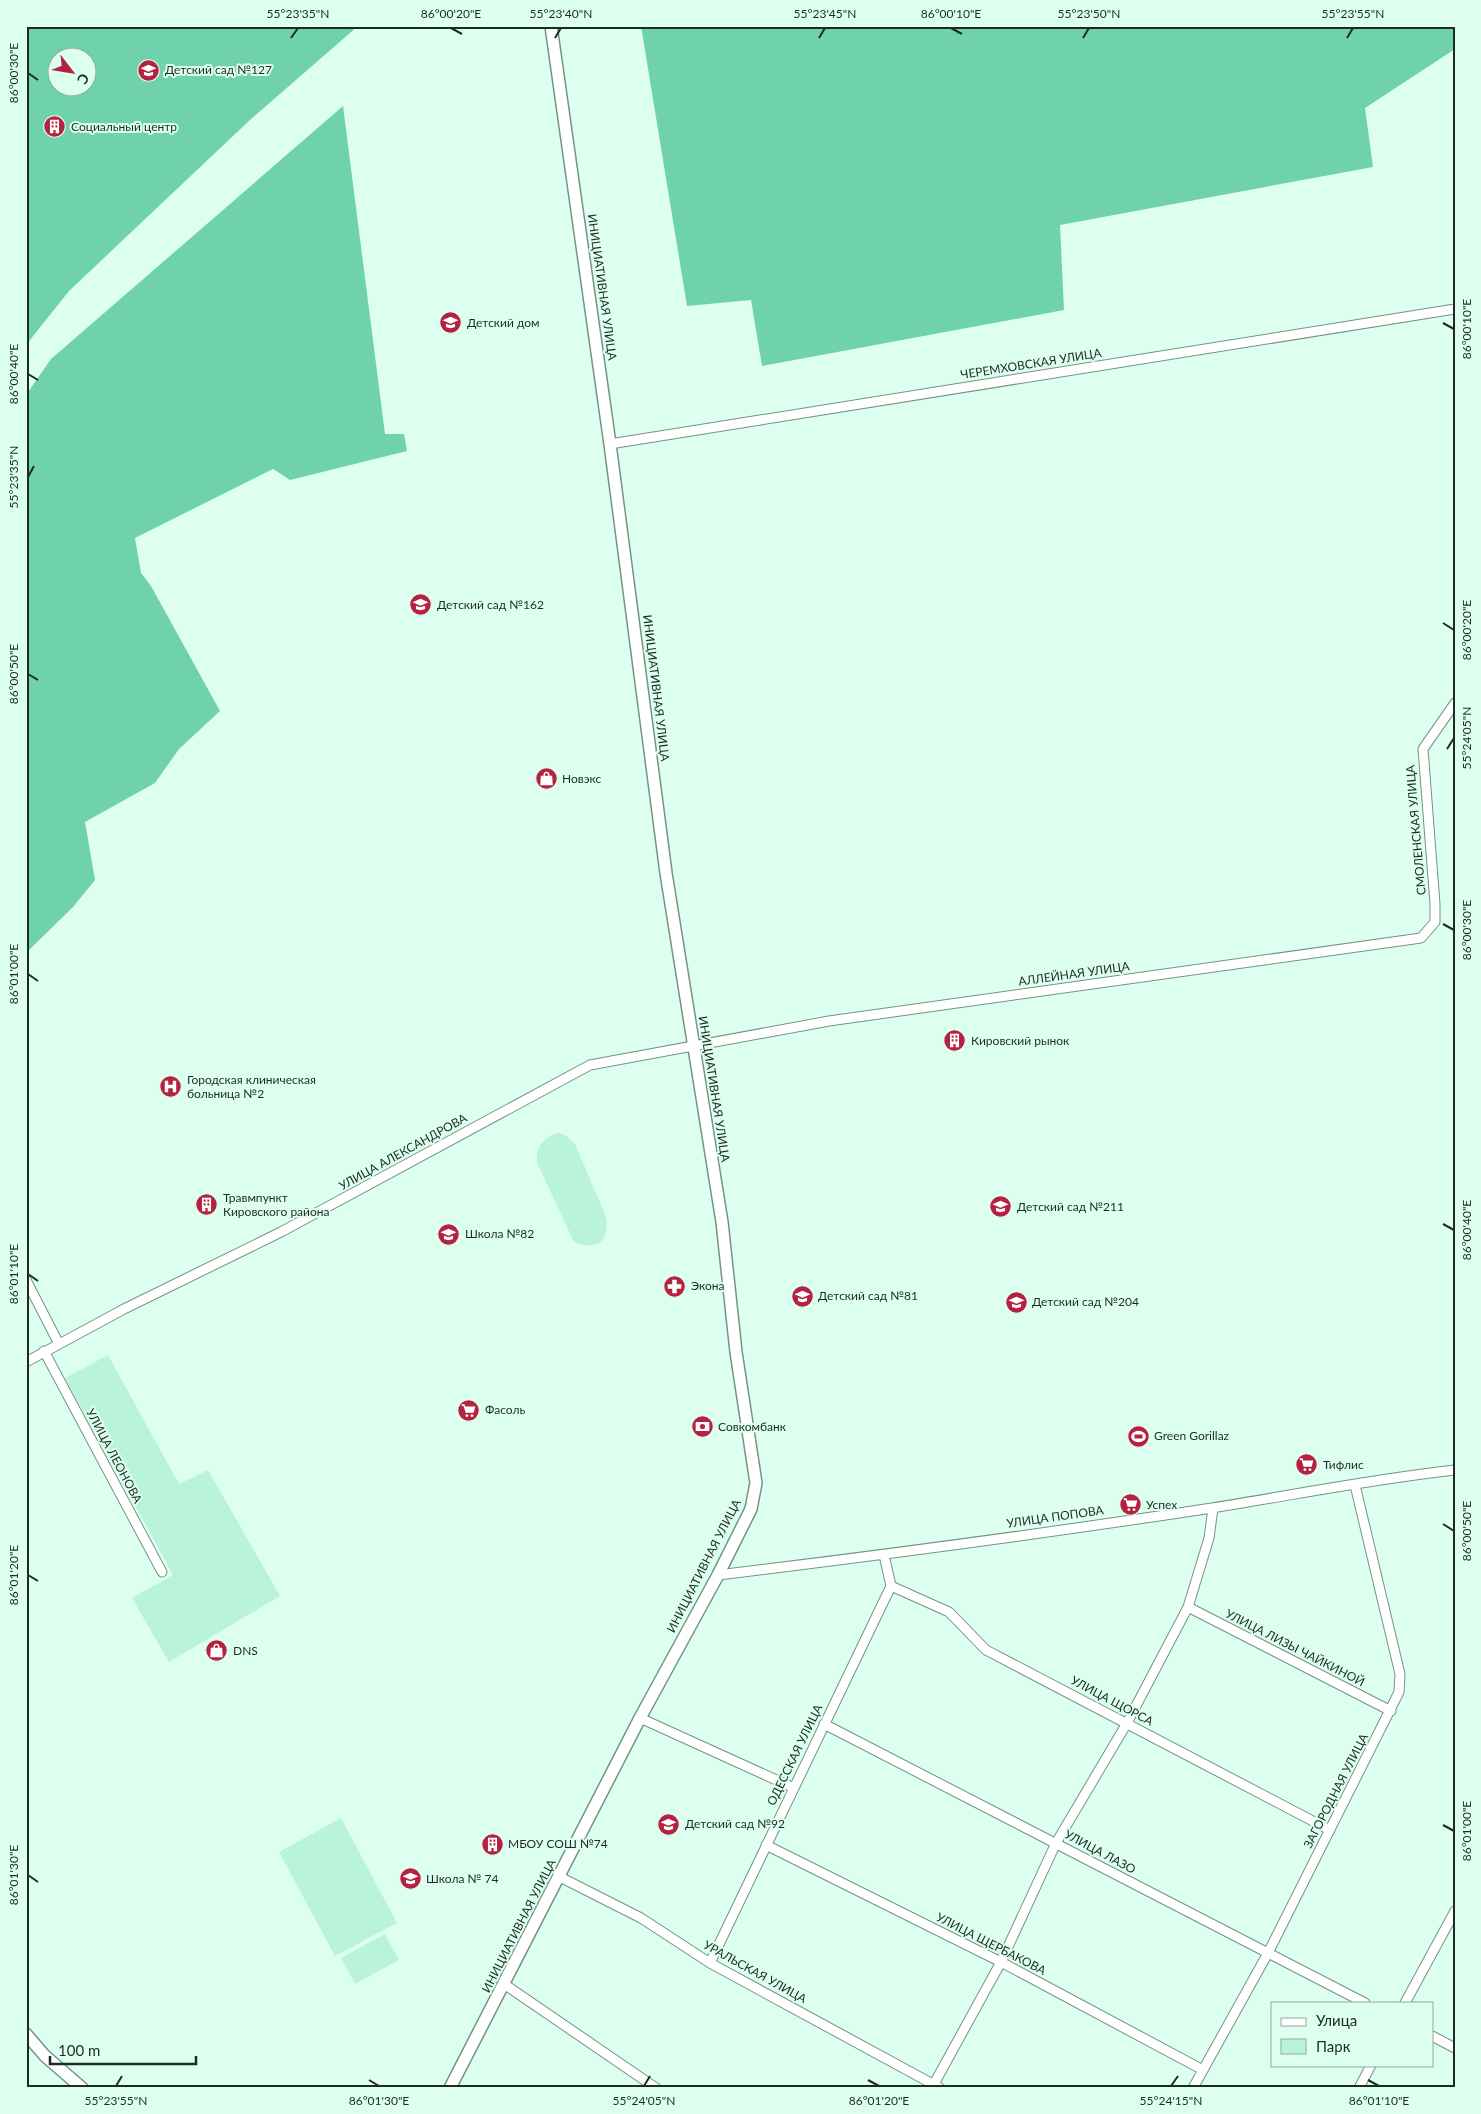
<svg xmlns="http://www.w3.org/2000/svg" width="1481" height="2114" font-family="Lato,sans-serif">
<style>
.green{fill:#b9f3d9}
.forest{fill:#70d2ac;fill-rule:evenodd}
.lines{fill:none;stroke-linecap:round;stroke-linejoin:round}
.minor-casing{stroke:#759386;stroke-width:11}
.major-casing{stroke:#759386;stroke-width:14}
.minor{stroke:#fff;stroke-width:9}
.major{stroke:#fff;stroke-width:11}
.ticks{fill:none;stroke:#1e2b25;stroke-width:2}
.labels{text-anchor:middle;stroke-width:4;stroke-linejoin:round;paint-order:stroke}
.poi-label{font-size:12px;fill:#1e2b25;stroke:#ddffef;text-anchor:start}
.street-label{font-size:12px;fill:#1e2b25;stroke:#ddffef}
.neatline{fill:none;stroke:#1e2b25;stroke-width:2}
.ticks-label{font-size:12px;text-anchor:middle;fill:#1e2b25}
</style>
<rect width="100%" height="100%" fill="#ddffef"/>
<path class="green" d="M557 1133 564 1134 575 1144 605 1214C612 1239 598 1252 574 1242L537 1163C535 1148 543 1138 557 1133Z
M108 1355 179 1484 208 1470 280 1596 169 1662 132 1598 173 1575 65 1378Z
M341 1818 397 1923 335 1956 279 1852Z
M385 1934 399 1960 355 1984 341 1958Z"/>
<path class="forest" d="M26 26H358L251 119 69 291 26 345ZM58 58H88V88H58Z
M641 26H1455V49L1365 108 1373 167 1060 225 1064 310 762 366 751 300 687 306Z
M343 106 385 434H404L407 451 290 480 273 469 135 538 141 573 151 586 220 711 179 749 155 783 85 822 95 880 73 907 26 953V395L51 359Z"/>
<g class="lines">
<defs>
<path id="minor" d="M610 444 1455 309
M26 1280 59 1344
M44 1351 162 1572
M26 1362 124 1309 281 1232 590 1065 829 1021 1421 938 1435 922V904L1423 749 1455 703
M718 1575C883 1555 1048 1533 1212 1508 1293 1495 1373 1479 1455 1470
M891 1586 949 1612 986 1650 1330 1830
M1188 1607 1391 1711
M640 1718 794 1788
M824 1724 1365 2003
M766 1845 1001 1962 1203 2070
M560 1877 641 1918 710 1963 940 2088
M710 1963 891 1586 884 1555
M504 1984 656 2088
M1405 2003 1455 1911
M1432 2036 1455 2048
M934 2084 1001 1962 1056 1843 1127 1723 1188 1607 1209 1538 1213 1508
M1193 2088 1268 1953 1399 1692 1400 1674 1355 1485
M1359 2088 1371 2065"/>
<path id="major" d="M26 2034 45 2056 82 2088
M450 2088 640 1718 718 1575 751 1509 756 1483 736 1352 722 1222 666 873 610 444 551 26"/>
</defs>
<use href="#minor" class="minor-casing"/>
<use href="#major" class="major-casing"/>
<use href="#minor" class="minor"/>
<use href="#major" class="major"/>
</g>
<path class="ticks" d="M451 28 462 34M951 28 962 34M291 38 298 28M555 38 561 28M819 38 825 28M1083 38 1089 28M1347 38 1353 28M28 73 38 80M1443 323 1454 329M28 374 38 380M28 477 34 466M1443 623 1454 630M28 674 38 680M1447 749 1454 738M1443 924 1454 930M28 974 38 981M1443 1224 1454 1230M28 1274 38 1281M1443 1524 1454 1531M28 1575 38 1581M1443 1825 1454 1831M28 1875 38 1882M369 2080 379 2086M868 2080 879 2086M1368 2080 1379 2086M116 2086 122 2076M644 2086 650 2076M1171 2086 1178 2076"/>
<defs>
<symbol id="school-disc" viewBox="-11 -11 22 22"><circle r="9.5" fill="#b52240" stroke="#ddffef"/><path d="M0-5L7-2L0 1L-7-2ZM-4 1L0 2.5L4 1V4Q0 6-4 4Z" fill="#fff"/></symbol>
<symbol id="building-disc" viewBox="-11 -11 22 22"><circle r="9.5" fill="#b52240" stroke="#ddffef"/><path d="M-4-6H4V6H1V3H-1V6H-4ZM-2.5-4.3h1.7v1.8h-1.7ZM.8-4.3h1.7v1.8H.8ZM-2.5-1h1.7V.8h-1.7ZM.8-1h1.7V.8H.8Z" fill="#fff"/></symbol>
<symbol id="shop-disc" viewBox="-11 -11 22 22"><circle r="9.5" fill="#b52240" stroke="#ddffef"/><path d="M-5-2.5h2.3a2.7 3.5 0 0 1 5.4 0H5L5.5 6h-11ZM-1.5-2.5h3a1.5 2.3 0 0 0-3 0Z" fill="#fff"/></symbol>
<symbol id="hospital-disc" viewBox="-11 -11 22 22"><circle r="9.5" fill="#b52240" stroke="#ddffef"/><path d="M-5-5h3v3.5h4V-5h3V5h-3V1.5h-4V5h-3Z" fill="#fff"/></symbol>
<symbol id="pharmacy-disc" viewBox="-11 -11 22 22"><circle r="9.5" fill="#b52240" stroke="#ddffef"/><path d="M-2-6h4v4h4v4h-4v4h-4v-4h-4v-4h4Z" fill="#fff"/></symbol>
<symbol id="supermarket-disc" viewBox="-11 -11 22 22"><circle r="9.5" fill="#b52240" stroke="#ddffef"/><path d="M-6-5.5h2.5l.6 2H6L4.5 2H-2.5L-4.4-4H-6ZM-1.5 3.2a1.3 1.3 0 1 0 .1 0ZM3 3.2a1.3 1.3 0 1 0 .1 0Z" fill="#fff"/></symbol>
<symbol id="bank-disc" viewBox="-11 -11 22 22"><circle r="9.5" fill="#b52240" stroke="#ddffef"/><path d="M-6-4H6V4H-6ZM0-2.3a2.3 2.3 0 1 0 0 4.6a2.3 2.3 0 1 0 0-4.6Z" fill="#fff"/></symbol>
<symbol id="stadium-disc" viewBox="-11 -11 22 22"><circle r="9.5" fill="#b52240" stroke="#ddffef"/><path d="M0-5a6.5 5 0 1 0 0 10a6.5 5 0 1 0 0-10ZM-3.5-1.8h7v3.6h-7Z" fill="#fff"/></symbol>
</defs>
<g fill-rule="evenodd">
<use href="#school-disc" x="136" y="58" width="25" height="25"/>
<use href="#building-disc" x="42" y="114" width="25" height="25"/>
<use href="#school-disc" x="438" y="310" width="25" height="25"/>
<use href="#school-disc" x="408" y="592" width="25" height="25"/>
<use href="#shop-disc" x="534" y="766" width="25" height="25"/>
<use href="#building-disc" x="942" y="1028" width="25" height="25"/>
<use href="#hospital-disc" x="158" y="1074" width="25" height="25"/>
<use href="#building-disc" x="194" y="1192" width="25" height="25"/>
<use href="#school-disc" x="988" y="1194" width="25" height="25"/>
<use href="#school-disc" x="436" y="1222" width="25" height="25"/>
<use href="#pharmacy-disc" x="662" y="1274" width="25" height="25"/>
<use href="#school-disc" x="790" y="1284" width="25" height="25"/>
<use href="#school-disc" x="1004" y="1290" width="25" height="25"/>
<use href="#supermarket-disc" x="456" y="1398" width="25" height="25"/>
<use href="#bank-disc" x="690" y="1414" width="25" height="25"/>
<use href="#stadium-disc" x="1126" y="1424" width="25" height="25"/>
<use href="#supermarket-disc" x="1294" y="1452" width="25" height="25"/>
<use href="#supermarket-disc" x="1118" y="1492" width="25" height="25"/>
<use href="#shop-disc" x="204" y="1638" width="25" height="25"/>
<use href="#school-disc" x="656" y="1812" width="25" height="25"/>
<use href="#building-disc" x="480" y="1832" width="25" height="25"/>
<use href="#school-disc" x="398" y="1866" width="25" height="25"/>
</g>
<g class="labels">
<g class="poi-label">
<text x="165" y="74">Детский сад №127</text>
<text x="71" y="131">Социальный центр</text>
<text x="467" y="327">Детский дом</text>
<text x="437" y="609">Детский сад №162</text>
<text x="562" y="783">Новэкс</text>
<text x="971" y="1045">Кировский рынок</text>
<text x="187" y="1084">Городская клиническая<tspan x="187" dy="14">больница №2</tspan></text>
<text x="223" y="1202">Травмпункт<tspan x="223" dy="14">Кировского района</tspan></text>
<text x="1017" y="1211">Детский сад №211</text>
<text x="465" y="1238">Школа №82</text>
<text x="691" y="1290">Экона</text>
<text x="818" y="1300">Детский сад №81</text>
<text x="1032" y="1306">Детский сад №204</text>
<text x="485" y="1414">Фасоль</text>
<text x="718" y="1431">Совкомбанк</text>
<text x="1154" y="1440">Green Gorillaz</text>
<text x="1323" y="1469">Тифлис</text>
<text x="1146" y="1509">Успех</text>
<text x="233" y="1655">DNS</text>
<text x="685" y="1828">Детский сад №92</text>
<text x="508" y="1848">МБОУ СОШ №74</text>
<text x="426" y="1883">Школа № 74</text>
</g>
<g class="street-label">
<text transform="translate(602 287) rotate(82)" y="4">ИНИЦИАТИВНАЯ УЛИЦА</text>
<text transform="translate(1031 364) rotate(-9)" y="4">ЧЕРЕМХОВСКАЯ УЛИЦА</text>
<text transform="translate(656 688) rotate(83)" y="4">ИНИЦИАТИВНАЯ УЛИЦА</text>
<text transform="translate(1416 830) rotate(-95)" y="4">СМОЛЕНСКАЯ УЛИЦА</text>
<text transform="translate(1074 974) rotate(-8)" y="4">АЛЛЕЙНАЯ УЛИЦА</text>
<text transform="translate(714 1089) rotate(81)" y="4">ИНИЦИАТИВНАЯ УЛИЦА</text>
<text transform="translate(403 1152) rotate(-29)" y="4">УЛИЦА АЛЕКСАНДРОВА</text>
<text transform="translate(114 1456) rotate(62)" y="4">УЛИЦА ЛЕОНОВА</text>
<text transform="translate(1055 1517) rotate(-8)" y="4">УЛИЦА ПОПОВА</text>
<text transform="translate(704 1566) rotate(-63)" y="4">ИНИЦИАТИВНАЯ УЛИЦА</text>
<text transform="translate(1295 1648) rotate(27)" y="4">УЛИЦА ЛИЗЫ ЧАЙКИНОЙ</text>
<text transform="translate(1112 1701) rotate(28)" y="4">УЛИЦА ЩОРСА</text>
<text transform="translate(795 1755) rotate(-64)" y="4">ОДЕССКАЯ УЛИЦА</text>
<text transform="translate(1336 1791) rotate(-63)" y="4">ЗАГОРОДНАЯ УЛИЦА</text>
<text transform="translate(1100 1852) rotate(28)" y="4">УЛИЦА ЛАЗО</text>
<text transform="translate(519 1926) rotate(-63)" y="4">ИНИЦИАТИВНАЯ УЛИЦА</text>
<text transform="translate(991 1944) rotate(27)" y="4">УЛИЦА ЩЕРБАКОВА</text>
<text transform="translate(755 1972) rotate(29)" y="4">УРАЛЬСКАЯ УЛИЦА</text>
</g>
</g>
<rect width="1481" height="2114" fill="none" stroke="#ddffef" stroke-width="55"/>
<rect x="1271" y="2002" width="162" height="65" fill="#ddffef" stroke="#91aa9e"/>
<rect x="1281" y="2018" width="25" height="8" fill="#ffffff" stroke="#91aa9e"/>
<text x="1316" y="2026" font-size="15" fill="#1e2b25">Улица</text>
<rect x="1281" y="2039" width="25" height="15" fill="#b9f3d9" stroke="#91aa9e"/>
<text x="1316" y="2052" font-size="15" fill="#1e2b25">Парк</text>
<g transform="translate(72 72) rotate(121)"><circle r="24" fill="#ddffef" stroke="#91aa9e"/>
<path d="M0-4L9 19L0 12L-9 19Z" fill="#b52240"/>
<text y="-8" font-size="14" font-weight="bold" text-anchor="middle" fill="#1e2b25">С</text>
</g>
<path d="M50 2056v8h146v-8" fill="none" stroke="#1e2b25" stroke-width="2.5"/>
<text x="58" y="2056" font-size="15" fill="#1e2b25" stroke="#ddffef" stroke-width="4" paint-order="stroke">100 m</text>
<rect x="28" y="28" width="1426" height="2058" class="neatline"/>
<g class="ticks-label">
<text x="298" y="18">55°23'35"N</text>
<text x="451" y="18">86°00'20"E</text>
<text x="561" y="18">55°23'40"N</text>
<text x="825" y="18">55°23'45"N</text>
<text x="951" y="18">86°00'10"E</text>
<text x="1089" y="18">55°23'50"N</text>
<text x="1353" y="18">55°23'55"N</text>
<text transform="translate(14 73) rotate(-90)" y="4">86°00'30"E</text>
<text transform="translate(1467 329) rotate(-90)" y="4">86°00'10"E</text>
<text transform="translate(14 374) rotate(-90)" y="4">86°00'40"E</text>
<text transform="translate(14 477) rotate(-90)" y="4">55°23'35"N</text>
<text transform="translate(1467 630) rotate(-90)" y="4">86°00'20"E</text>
<text transform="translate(14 674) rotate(-90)" y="4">86°00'50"E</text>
<text transform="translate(1467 738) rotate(-90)" y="4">55°24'05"N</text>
<text transform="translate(1467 930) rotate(-90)" y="4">86°00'30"E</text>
<text transform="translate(14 974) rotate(-90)" y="4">86°01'00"E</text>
<text transform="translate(1467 1230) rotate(-90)" y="4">86°00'40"E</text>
<text transform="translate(14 1274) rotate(-90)" y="4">86°01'10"E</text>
<text transform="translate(1467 1531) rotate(-90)" y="4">86°00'50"E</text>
<text transform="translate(14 1575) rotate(-90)" y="4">86°01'20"E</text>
<text transform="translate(1467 1831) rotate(-90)" y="4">86°01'00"E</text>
<text transform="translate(14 1875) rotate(-90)" y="4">86°01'30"E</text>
<text x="116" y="2105">55°23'55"N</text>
<text x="379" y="2105">86°01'30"E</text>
<text x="644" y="2105">55°24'05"N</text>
<text x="879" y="2105">86°01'20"E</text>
<text x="1171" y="2105">55°24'15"N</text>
<text x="1379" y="2105">86°01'10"E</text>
</g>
</svg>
